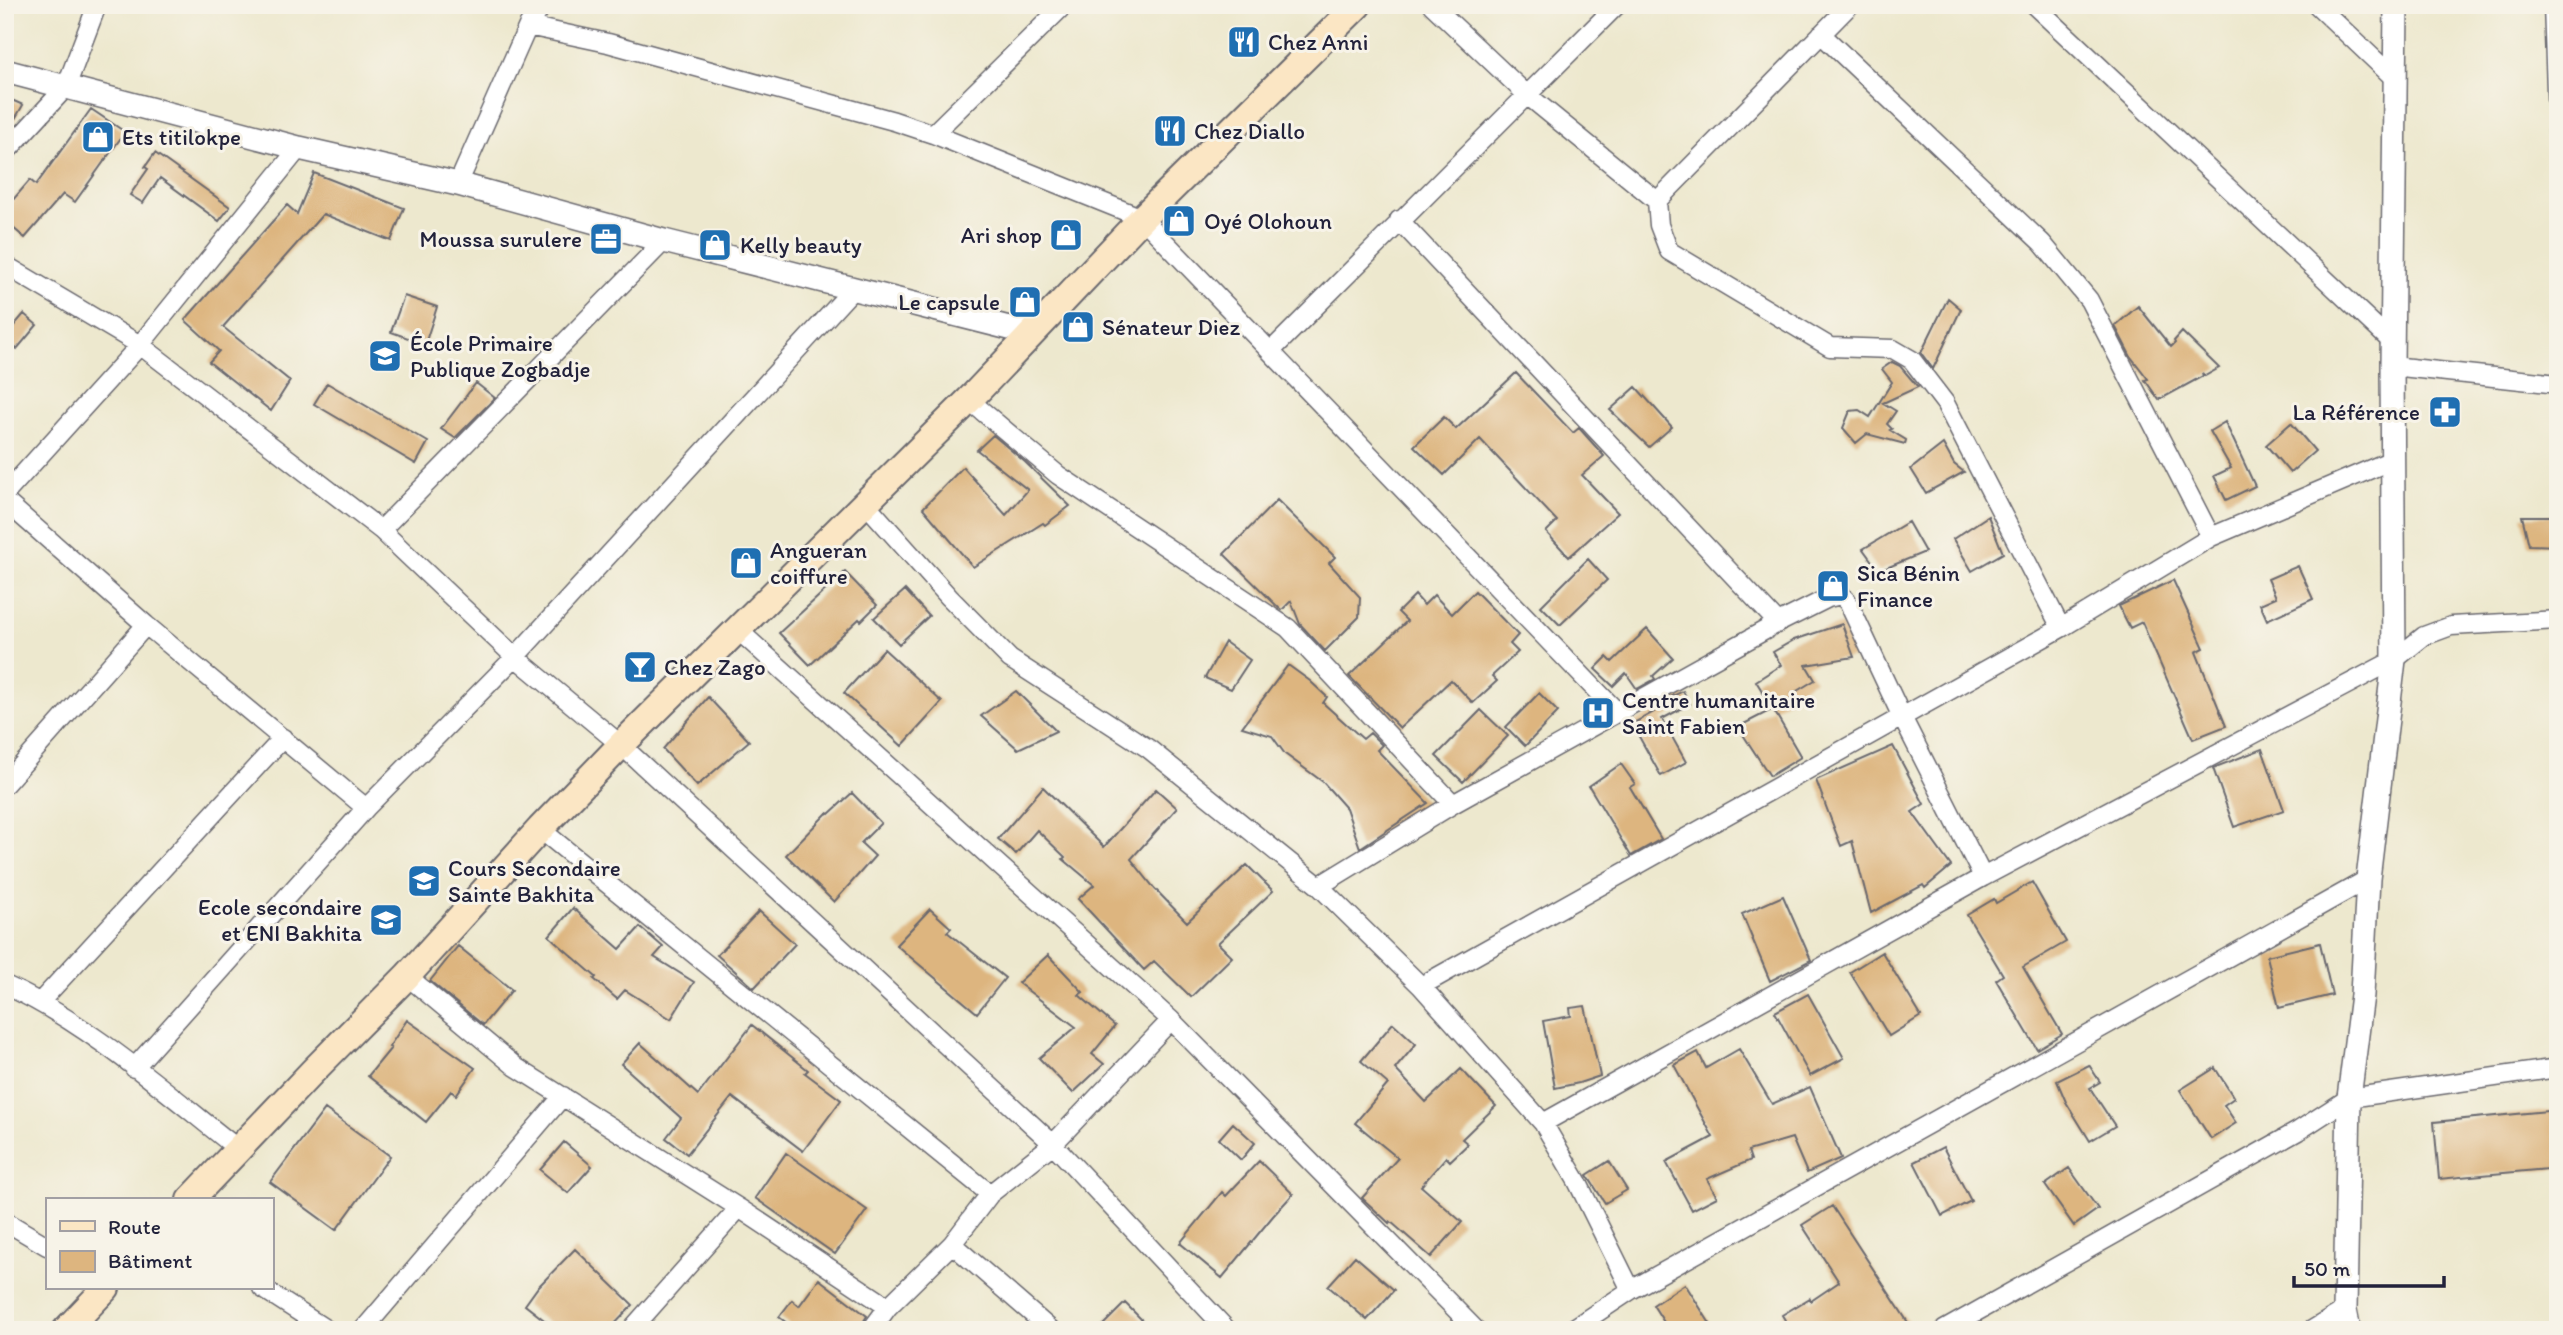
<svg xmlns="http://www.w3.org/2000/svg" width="2563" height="1335" font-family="Itim,sans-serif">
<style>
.building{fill:#ddb57f}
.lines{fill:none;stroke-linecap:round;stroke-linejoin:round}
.minor-casing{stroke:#69676e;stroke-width:21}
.tertiary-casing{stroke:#69676e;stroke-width:26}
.secondary-casing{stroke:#69676e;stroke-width:30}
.minor{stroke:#fff;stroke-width:18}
.tertiary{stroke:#fff;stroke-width:23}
.secondary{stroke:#fbe6c4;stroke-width:26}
.labels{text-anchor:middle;stroke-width:6;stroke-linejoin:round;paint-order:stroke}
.poi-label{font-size:23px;fill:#22223b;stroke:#f7f3e8;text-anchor:start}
</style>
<rect width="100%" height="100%" fill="#f7f3e8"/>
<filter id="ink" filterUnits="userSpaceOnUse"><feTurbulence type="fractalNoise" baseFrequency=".0143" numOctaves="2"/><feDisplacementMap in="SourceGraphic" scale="14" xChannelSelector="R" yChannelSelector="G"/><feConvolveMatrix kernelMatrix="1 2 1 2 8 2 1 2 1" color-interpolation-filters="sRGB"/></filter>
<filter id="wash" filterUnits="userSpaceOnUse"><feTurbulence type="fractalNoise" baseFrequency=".00686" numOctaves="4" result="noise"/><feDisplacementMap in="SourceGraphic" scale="28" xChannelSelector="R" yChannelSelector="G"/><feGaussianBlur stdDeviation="1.57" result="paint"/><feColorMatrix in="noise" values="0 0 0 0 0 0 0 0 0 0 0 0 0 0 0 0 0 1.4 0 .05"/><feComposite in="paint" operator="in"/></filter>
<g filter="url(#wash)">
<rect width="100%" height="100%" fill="#ede8ce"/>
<g id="blocks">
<path class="building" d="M5 97 23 105 5 136Z
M91 109 125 132 75 202 63 194 25 238 5 221V209L30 180 36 185Z
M155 153 230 207 219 221 160 178 143 203 130 195 148 169 145 167Z
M314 173 404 208 391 241 323 214 223 327 290 381 271 411 209 362 219 351 185 320 287 205 297 214Z
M404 296 437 307 425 344 391 332Z
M1948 298 1961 309 1933 369 1921 353Z
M2138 306 2171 347 2175 343 2174 341 2182 332 2219 368 2205 376 2202 373 2203 376 2159 400 2145 380 2148 379 2131 357 2115 326Z
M24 314 37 325 17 349 5 340V336Z
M1892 362 1900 366 1918 387 1883 403 1896 411 1887 424 1892 429 1890 430 1906 440 1905 444 1867 434 1856 443 1843 428 1850 411 1859 410 1870 417 1892 382 1882 369Z
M1516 373 1573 433 1579 428 1604 456 1582 475 1618 513 1569 557 1546 532 1557 521 1480 439 1444 475 1414 446 1444 417 1456 429Z
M327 383 428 442 416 464 314 404Z
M476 383 495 398 455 438 441 429Z
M1636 387 1672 427 1649 447 1610 410Z
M2225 422 2255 486 2226 500 2214 476 2231 468 2210 431Z
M2291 423 2315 451 2290 473 2266 445Z
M993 435 1025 462 1070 506 1045 525 1043 523 973 567 923 508 963 467 1006 515 1028 490 977 450Z
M1943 444 1954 464 1964 472 1926 493 1911 469Z
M1277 500 1335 557 1329 563 1360 597 1359 617 1325 651 1300 624 1291 601 1282 610 1279 608 1224 554Z
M1988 516 2003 553 1972 571 1953 539Z
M2522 516H2558V546L2529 545Z
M1908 522 1925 552 1879 571 1863 549Z
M1588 559 1607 580 1560 625 1541 606Z
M2298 566 2313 599 2267 620 2260 604 2276 597 2268 579Z
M845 572 877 605 861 621 859 619 810 665 779 633Z
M2173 580 2204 648 2196 652 2226 726 2193 739 2142 622 2130 628 2119 606Z
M905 590 929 616 899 644 874 618Z
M1475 591 1518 635 1510 644 1518 652 1492 676 1497 681 1473 703 1451 680 1400 728 1349 676 1407 621 1398 612 1415 595 1424 605 1434 595 1452 614Z
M1842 624 1854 657 1806 665 1815 680 1792 694 1794 697 1773 709 1756 681 1781 665 1773 652 1794 640Z
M1647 629 1673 658 1653 676 1655 679 1637 689 1626 673 1613 686 1595 669 1607 657 1612 662Z
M1225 642 1250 660 1231 689 1205 678Z
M884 649 942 702 902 746 844 693Z
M1288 665 1310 681 1327 697 1323 703 1363 739 1370 733 1382 745 1377 750 1428 803 1360 848 1346 808 1323 782 1285 754 1272 736 1242 727Z
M1016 691 1056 731 1018 749 981 716Z
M1683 691 1690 704 1662 719 1686 762 1661 776 1632 724 1654 712 1650 707Z
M1539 693 1558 712 1525 746 1506 727Z
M708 697 749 741 697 786 663 749Z
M1773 709 1801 757 1770 776 1738 727Z
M1481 710 1508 736 1463 782 1436 756Z
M1893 746 1924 804 1912 812 1951 866 1925 888 1923 885 1871 913 1852 841 1841 846 1816 780Z
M2262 749 2284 810 2234 827 2213 768Z
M1621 764 1635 784 1630 787 1661 839 1631 856 1589 786Z
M1043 787 1104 847 1156 789 1177 808 1131 859 1155 889 1187 922 1247 865 1273 891 1218 943 1232 957 1191 997 1154 961 1144 970 1078 899 1094 885 1063 859 1065 857 1037 830 1016 854 998 839Z
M852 793 881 823 861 843 875 856 834 902 786 855 827 813 829 814Z
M2032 882 2066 942 2023 967 2062 1034 2037 1049 1996 980 2003 975 1967 915 1994 899 1996 903Z
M1783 896 1811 960 1770 981 1742 914Z
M573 908 620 949 640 927 663 947 654 957 694 982 671 1019 625 990 617 999 594 979 596 977 549 936Z
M930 909 951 928 947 932 1005 978 977 1013 896 945Z
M759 911 795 944 754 988 717 955Z
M2320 943 2332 995 2279 1008 2267 956Z
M458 946 512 990 483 1025 430 981Z
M1882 952 1921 1016 1889 1036 1850 972Z
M1048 955 1083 992 1079 995 1115 1026 1092 1054 1104 1064 1073 1093 1039 1058 1076 1027 1018 983Z
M1808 994 1844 1058 1810 1076 1775 1012Z
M1585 1006 1600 1076 1579 1083 1555 1088 1543 1021 1571 1016 1570 1008Z
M407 1020 475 1068 456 1095 451 1091 426 1122 368 1076 391 1048 389 1047Z
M1393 1023 1416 1044 1395 1069 1426 1102 1461 1069 1496 1106 1462 1139 1468 1144 1450 1161 1446 1157 1421 1186 1462 1222 1431 1257 1390 1221 1389 1223 1362 1198 1398 1158 1355 1123 1388 1084 1361 1061Z
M752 1025 808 1070 805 1073 841 1100 803 1151 732 1097 687 1154 666 1138 681 1118 621 1064 640 1043 698 1095Z
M1739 1049 1772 1104 1810 1087 1841 1158 1807 1173 1792 1138 1748 1151 1751 1160 1707 1179 1717 1197 1692 1210 1666 1162 1713 1137 1674 1065 1698 1052 1706 1068Z
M2089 1065 2100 1082 2090 1088 2115 1126 2090 1141 2066 1102 2057 1081Z
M2215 1068 2234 1098 2224 1105 2236 1123 2211 1139 2180 1090Z
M325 1109 390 1156 336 1230 270 1182Z
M2558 1110V1168L2439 1179 2434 1122Z
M1233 1123 1255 1143 1241 1160 1219 1139Z
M564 1142 592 1166 568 1193 540 1170Z
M1943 1147 1971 1201 1942 1216 1914 1162Z
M786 1153 867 1210 835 1254 755 1198Z
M1259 1161 1293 1194 1273 1216 1222 1278 1180 1243 1222 1192 1226 1196Z
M1609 1161 1627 1190 1605 1203 1587 1175Z
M2069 1168 2098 1209 2074 1226 2045 1185Z
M1832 1206 1913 1330H1791L1782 1315 1810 1298 1811 1301 1839 1282 1802 1225Z
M575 1249 633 1305 609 1330H557L525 1305 538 1287Z
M1355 1256 1394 1290 1367 1320 1328 1286Z
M819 1279 867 1316 858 1330H796L779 1317 792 1300 799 1306Z
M1685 1284 1714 1330H1669L1653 1305Z
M1125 1303 1152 1330H1098Z"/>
</g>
</g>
<g filter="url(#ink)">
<use href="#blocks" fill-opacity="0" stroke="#69676e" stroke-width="2"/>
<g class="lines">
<defs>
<path id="minor" d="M543 5 528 26 608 43 894 121 933 134 1142 218 1618 713
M1432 5 1526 94 1657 201 1659 225 1669 251 1830 347 1893 349 1912 360 1945 403 2061 628
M2034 5 2392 342
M2317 5 2396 80
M2553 5 2558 149
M1821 34 2042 243 2089 300 2211 537
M933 134 1064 5
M5 153 66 87 97 5
M458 184 528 26
M1657 201 1850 5
M1399 220 1778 623
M5 265 140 345 381 530 515 657 621 745 1053 1144 1227 1330
M1271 351 1617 5
M2392 366 2558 384
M969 400 1058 475 1288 628 1453 804
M5 494 140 345 299 148
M5 501 146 625 366 808
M865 503 949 597 1010 659 1149 749 1319 886 1421 986 1543 1123 1577 1181 1631 1290
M381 530 664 241
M738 630 1171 1020 1476 1330
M5 784 146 625
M540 829 990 1194
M1319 886 1453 804 1778 623 1828 598 1841 595 1848 602 1902 717 1983 877
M407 976 516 1067 739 1208 888 1307
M5 985C87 1022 167 1093 238 1149
M1421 986 2061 628 2211 537 2392 460
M41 1001 283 738
M134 1068 366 808 515 657 854 288
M1543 1123 1983 877 2394 660 2424 636 2451 626 2558 620
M5 1221 47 1246
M952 1244 1051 1330
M262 1288 327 1330
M363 1330 563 1096
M631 1330 739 1208
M871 1330 888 1307 952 1244 990 1194 1053 1144 1171 1020
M1571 1330 1631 1290 2368 879
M1944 1330 2298 1131 2349 1098 2558 1068
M2312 1330 2345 1310"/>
<path id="tertiary" d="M5 71 299 148 458 184 664 241 1033 334
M2349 1330 2345 1310 2349 1098 2362 995 2368 879 2394 660 2392 366 2396 5"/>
<path id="secondary" d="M190 1200 313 1071 407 976 540 829 621 745 969 400 1142 218 1358 5
M66 1330 106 1288"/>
</defs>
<use href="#minor" class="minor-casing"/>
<use href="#tertiary" class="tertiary-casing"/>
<use href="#secondary" class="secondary-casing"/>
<use href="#minor" class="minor"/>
<use href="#tertiary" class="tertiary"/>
<use href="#secondary" class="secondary"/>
</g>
</g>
<defs>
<symbol id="restaurant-square" viewBox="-11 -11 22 22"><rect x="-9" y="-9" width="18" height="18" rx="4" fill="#1f6fb2" stroke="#f7f3e8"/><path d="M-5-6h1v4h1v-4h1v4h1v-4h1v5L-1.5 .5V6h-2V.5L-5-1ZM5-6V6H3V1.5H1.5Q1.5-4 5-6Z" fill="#fff"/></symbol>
<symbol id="shop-square" viewBox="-11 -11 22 22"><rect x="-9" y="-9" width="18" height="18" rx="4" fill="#1f6fb2" stroke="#f7f3e8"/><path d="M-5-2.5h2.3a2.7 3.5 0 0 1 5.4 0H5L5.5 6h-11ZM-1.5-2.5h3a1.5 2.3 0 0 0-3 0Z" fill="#fff"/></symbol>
<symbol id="office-square" viewBox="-11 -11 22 22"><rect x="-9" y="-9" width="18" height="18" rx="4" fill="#1f6fb2" stroke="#f7f3e8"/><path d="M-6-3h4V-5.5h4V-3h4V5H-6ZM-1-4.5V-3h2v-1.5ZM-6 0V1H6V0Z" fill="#fff"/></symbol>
<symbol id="school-square" viewBox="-11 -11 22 22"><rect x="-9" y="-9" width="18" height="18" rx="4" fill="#1f6fb2" stroke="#f7f3e8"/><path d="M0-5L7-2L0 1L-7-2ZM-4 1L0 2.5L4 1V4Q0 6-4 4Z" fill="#fff"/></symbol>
<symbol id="pharmacy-square" viewBox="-11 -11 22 22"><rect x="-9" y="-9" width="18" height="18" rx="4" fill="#1f6fb2" stroke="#f7f3e8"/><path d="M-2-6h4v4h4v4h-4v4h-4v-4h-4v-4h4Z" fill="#fff"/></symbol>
<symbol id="bar-square" viewBox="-11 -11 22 22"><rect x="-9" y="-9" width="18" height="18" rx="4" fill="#1f6fb2" stroke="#f7f3e8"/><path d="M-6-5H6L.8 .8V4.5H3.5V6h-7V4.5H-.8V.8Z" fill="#fff"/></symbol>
<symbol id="hospital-square" viewBox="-11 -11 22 22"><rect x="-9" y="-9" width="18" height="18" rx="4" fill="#1f6fb2" stroke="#f7f3e8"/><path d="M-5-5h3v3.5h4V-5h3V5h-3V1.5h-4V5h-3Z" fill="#fff"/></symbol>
</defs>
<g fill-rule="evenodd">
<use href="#restaurant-square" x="1225" y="23" width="38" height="38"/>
<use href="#restaurant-square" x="1151" y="112" width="38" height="38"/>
<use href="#shop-square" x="79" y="118" width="38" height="38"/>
<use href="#shop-square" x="1160" y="202" width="38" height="38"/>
<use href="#shop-square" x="1047" y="216" width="38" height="38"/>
<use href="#office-square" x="587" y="220" width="38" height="38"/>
<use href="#shop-square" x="696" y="226" width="38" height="38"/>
<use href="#shop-square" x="1006" y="283" width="38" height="38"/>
<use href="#shop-square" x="1059" y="308" width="38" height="38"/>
<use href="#school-square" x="366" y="337" width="38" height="38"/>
<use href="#pharmacy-square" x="2426" y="393" width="38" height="38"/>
<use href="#shop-square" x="727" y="544" width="38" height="38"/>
<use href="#shop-square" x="1814" y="567" width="38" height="38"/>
<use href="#bar-square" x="621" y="648" width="38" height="38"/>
<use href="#hospital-square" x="1579" y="694" width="38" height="38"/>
<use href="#school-square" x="405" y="862" width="38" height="38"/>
<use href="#school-square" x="367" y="901" width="38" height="38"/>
</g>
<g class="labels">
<g class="poi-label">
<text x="1268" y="50">Chez Anni</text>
<text x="1194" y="139">Chez Diallo</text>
<text x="122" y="145">Ets titilokpe</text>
<text x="1204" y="229">Oyé Olohoun</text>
<text x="1042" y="243" text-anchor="end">Ari shop</text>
<text x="582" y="247" text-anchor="end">Moussa surulere</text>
<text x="740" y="253">Kelly beauty</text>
<text x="1000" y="310" text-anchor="end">Le capsule</text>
<text x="1102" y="335">Sénateur Diez</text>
<text x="410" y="351">École Primaire<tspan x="410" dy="26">Publique Zogbadje</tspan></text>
<text x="2420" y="420" text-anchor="end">La Référence</text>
<text x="770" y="558">Angueran<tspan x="770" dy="26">coiffure</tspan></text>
<text x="1857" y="581">Sica Bénin<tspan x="1857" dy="26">Finance</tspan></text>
<text x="664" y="675">Chez Zago</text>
<text x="1622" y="708">Centre humanitaire<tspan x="1622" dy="26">Saint Fabien</tspan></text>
<text x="448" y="876">Cours Secondaire<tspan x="448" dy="26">Sainte Bakhita</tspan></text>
<text x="362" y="915" text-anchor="end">Ecole secondaire<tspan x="362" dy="26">et ENI Bakhita</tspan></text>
</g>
</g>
<rect width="2563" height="1335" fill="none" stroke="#f7f3e8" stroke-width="28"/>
<rect x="46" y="1198" width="228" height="91" fill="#f7f3e8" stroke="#a29fa3" stroke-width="2"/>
<rect x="60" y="1221" width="35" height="10" fill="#fbe6c4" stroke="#a29fa3" stroke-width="2"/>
<text x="108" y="1234" font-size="21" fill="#22223b">Route</text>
<rect x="60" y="1251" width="35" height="21" fill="#ddb57f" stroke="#a29fa3" stroke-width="2"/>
<text x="108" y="1268" font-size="21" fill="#22223b">Bâtiment</text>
<path d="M2294 1276v10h150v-10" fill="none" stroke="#22223b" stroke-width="3.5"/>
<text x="2304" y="1276" font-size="21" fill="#22223b" stroke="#f7f3e8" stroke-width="5" paint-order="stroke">50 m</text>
</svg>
